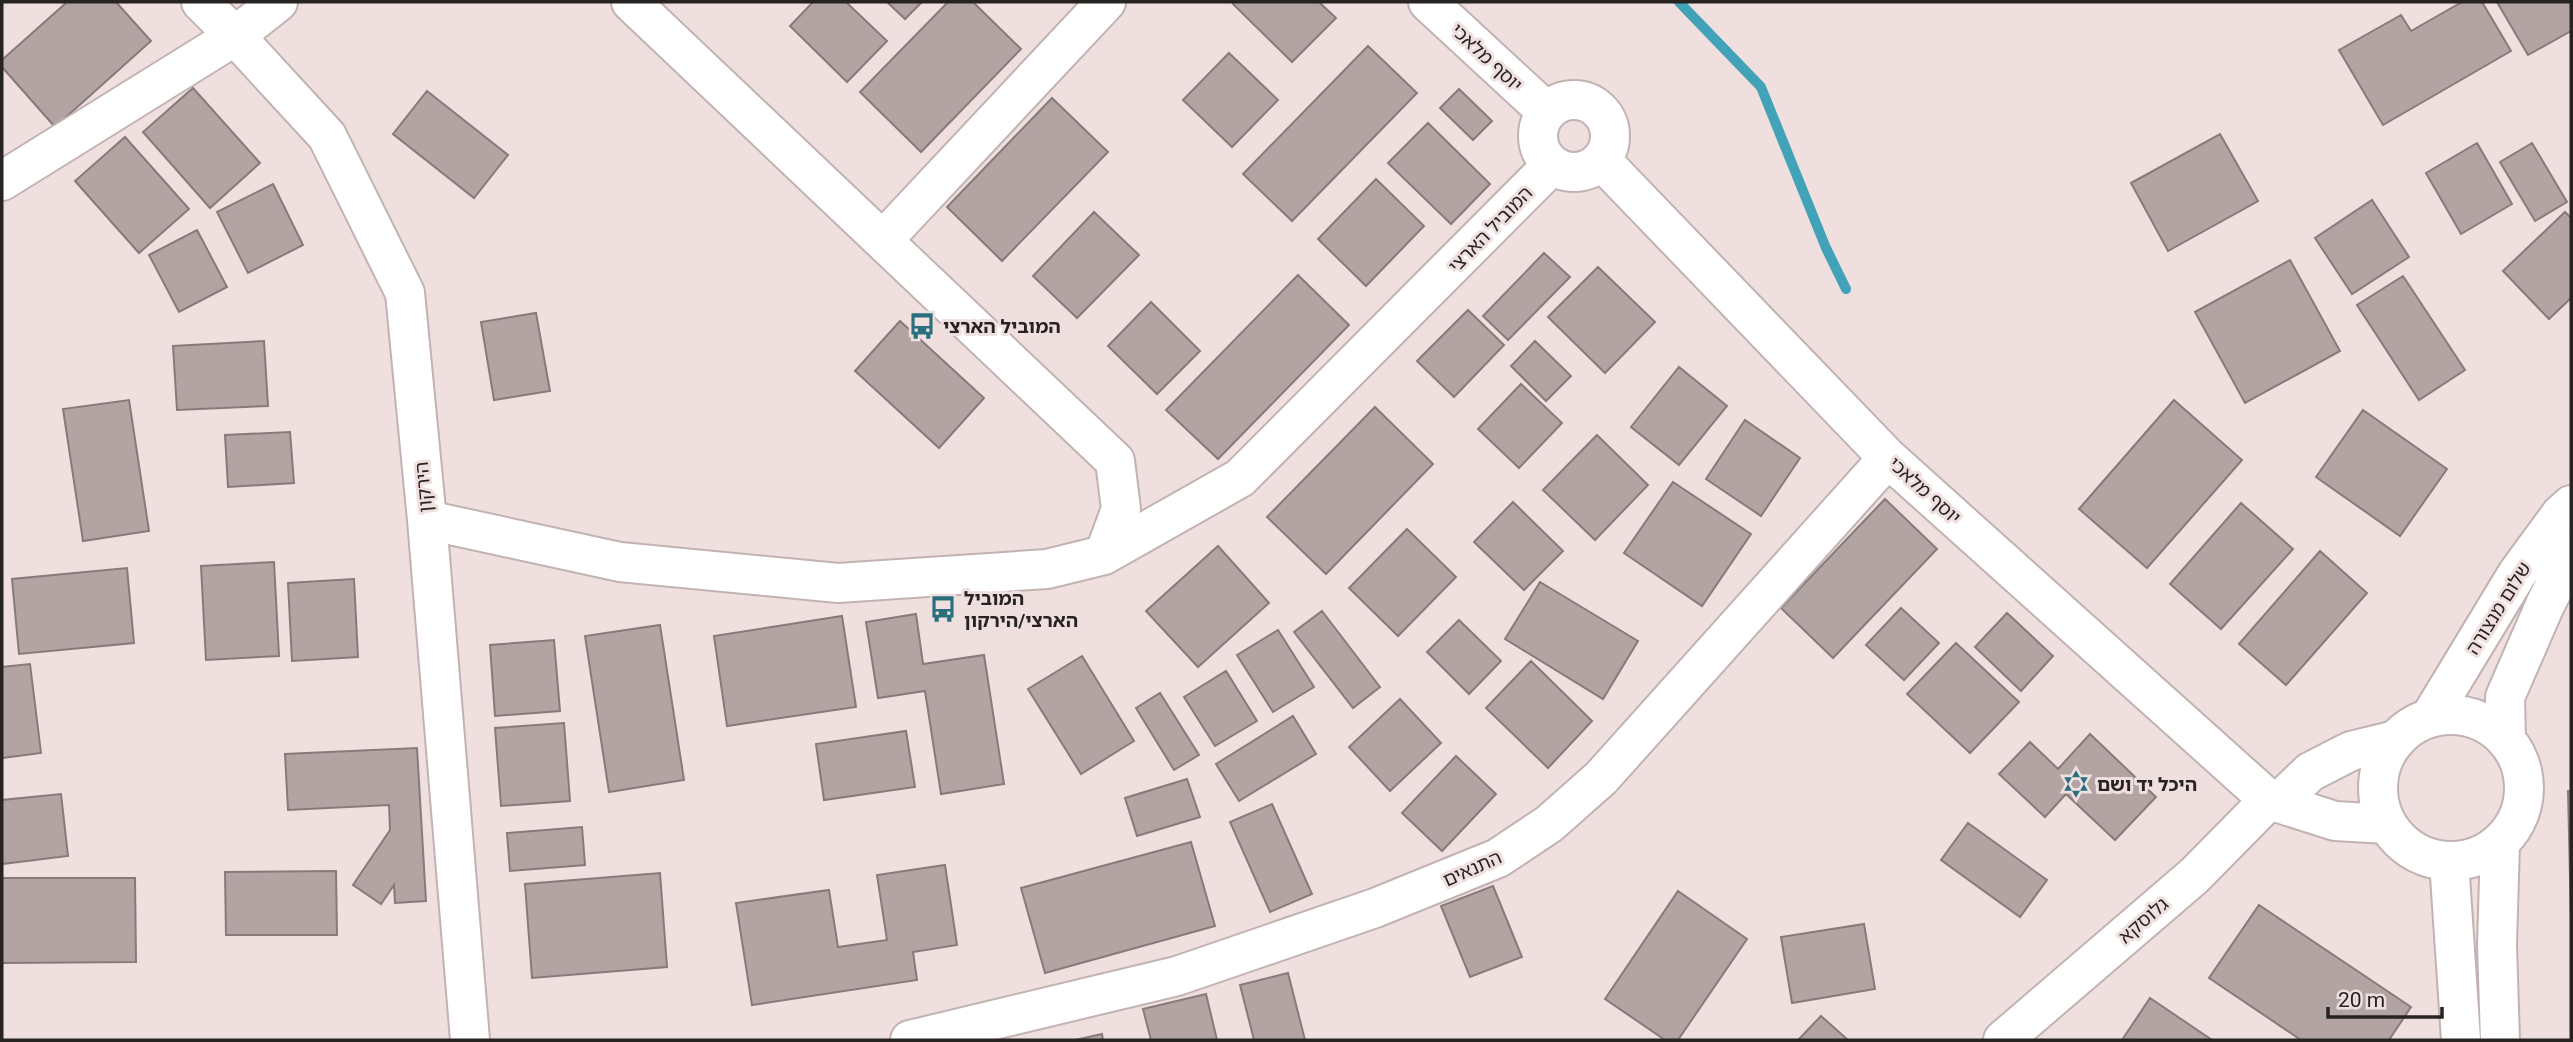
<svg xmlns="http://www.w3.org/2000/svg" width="2573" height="1042" font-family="Roboto,'Noto Sans Hebrew',sans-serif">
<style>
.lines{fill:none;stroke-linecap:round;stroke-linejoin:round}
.stream{stroke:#42a2b7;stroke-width:10}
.building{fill:#b2a4a3;stroke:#887a79;stroke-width:2}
.street-casing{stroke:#c2b3b2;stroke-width:42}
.secondary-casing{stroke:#c2b3b2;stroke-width:42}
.street{stroke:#fff;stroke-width:38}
.secondary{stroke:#fff;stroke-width:38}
.labels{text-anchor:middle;stroke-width:6;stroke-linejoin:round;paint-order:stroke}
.street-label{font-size:19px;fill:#282323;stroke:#efe0df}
.poi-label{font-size:19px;font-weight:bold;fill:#282323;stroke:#efe0df;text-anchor:start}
</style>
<rect width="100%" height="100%" fill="#efe0df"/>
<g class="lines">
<path class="stream" d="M1679 2 1761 87 1826 248 1846 289"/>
</g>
<path class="building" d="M67 2H116L151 41 55 127 2 67V60Z
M813 2H846L887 41 847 82 790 26Z
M887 2H922L905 19Z
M948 2H973L1021 49 921 152 860 92Z
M1235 2H1319L1336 18 1292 62 1233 4Z
M2462 2H2482L2511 51 2383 125 2339 50 2401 15 2411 31Z
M2497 2H2571V31L2528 55Z
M1368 46 1417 93 1292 221 1243 174Z
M1229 53 1278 100 1232 147 1183 100Z
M193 88 260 163 210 208 143 132Z
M1459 89 1492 121 1473 140 1440 108Z
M427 91 508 155 474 198 393 134Z
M1052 98 1108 152 1002 261 947 207Z
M1428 123 1490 184 1451 224 1388 163Z
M2220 134 2258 201 2168 251 2131 183Z
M125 137 189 209 139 253 75 181Z
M2477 143 2512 204 2461 234 2426 173Z
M2532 143 2567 202 2535 221 2500 162Z
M1376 179 1424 226 1366 286 1318 239Z
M273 184 303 245 248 273 217 212Z
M2372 200 2409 257 2352 294 2315 238Z
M1094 212 1139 255 1077 318 1033 276Z
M2565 212 2571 218V298L2549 319 2503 271Z
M197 230 227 287 179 312 149 255Z
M1544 253 1570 277 1508 340 1483 316Z
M2290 260 2340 351 2245 403 2195 312Z
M1598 267 1655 322 1605 373 1548 317Z
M1298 275 1349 325 1218 459 1166 410Z
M2403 276 2465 370 2419 400 2357 305Z
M1151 302 1200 351 1157 394 1108 346Z
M1468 310 1504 345 1454 397 1417 361Z
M536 313 550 391 494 400 481 322Z
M900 321 984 398 939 448 855 371Z
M264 341 268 406 177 410 173 346Z
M1535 341 1571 376 1546 401 1511 366Z
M1679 367 1727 406 1679 465 1631 427Z
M1521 384 1562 423 1519 468 1478 429Z
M129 400 149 531 83 541 63 409Z
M2174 400 2242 460 2147 568 2079 509Z
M1375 407 1433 464 1326 574 1267 517Z
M2363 410 2447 469 2400 536 2316 477Z
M1745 420 1800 458 1761 516 1706 479Z
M290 432 294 483 228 487 225 435Z
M1597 435 1648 485 1595 540 1543 490Z
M1673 482 1751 534 1702 606 1624 553Z
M1885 499 1937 549 1833 658 1781 608Z
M1513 502 1563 551 1524 590 1474 542Z
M2241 503 2293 549 2221 629 2170 584Z
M1407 529 1456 577 1398 636 1349 588Z
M1218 546 1269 603 1198 667 1146 611Z
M2320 551 2367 593 2286 685 2239 644Z
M274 562 279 656 206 660 201 566Z
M127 568 134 643 19 654 12 579Z
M354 579 358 657 292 661 288 583Z
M1540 582 1638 641 1603 699 1505 639Z
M1901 608 1939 643 1904 680 1866 645Z
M1322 611 1380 687 1353 708 1294 632Z
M2007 613 2053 656 2021 691 1975 647Z
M916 614 923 664 984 655 1004 784 941 794 925 691 878 698 866 622Z
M842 616 856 707 727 726 714 636Z
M1459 620 1501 661 1469 694 1427 652Z
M660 625 684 780 609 792 585 636Z
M1278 630 1314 687 1273 712 1237 655Z
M554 640 560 711 495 716 490 645Z
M1956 643 2019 702 1970 753 1907 694Z
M1082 656 1134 741 1081 774 1028 689Z
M1531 661 1592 721 1548 768 1486 708Z
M30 664 41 753 2 758V667Z
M1226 671 1257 721 1215 746 1184 697Z
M1160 693 1199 755 1174 770 1136 708Z
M1400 699 1441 743 1390 791 1349 747Z
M1293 716 1316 754 1239 801 1216 764Z
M564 723 570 801 501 806 495 728Z
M906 731 915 787 824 800 816 744Z
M2090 734 2156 797 2115 840 2066 794 2045 817 1999 774 2030 742 2058 769Z
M417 748 426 901 395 903 394 885 381 904 353 885 390 830 389 805 288 810 285 754Z
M1456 756 1496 794 1442 851 1402 813Z
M1187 779 1200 817 1137 836 1125 798Z
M2568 791H2571V921Z
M61 794 68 856 2 864V800Z
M1272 804 1312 894 1270 912 1230 822Z
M1968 823 2047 880 2020 917 1941 860Z
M582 827 585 865 510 871 507 833Z
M1191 842 1215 926 1045 973 1021 888Z
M945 865 957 945 913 952 917 980 752 1005 736 903 829 890 838 947 887 940 877 875Z
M336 871 337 935H226L225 872Z
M660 873 667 967 532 978 525 884Z
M2 878H135L136 962 2 963Z
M1493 886 1522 957 1470 977 1441 906Z
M1678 891 1747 939 1678 1040H1665L1605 999Z
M2259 905 2411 1007 2389 1040H2301L2209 978Z
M1864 924 1875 989 1792 1003 1781 937Z
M1288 973 1305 1040H1254L1240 985Z
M1206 994 1217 1040H1151L1143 1009Z
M2150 998 2212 1040H2122Z
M1821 1016 1848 1040H1798Z
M1102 1034 1103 1040H1075Z"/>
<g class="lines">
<defs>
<path id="street" d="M201 2 235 36 327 136 405 293 427 520 470 1040
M631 2 1115 461 1121 509 1104 555
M1428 2 1547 112
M1538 136a36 36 0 1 1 72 0a36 36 0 1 1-72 0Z
M1601 160 1888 458 2269 800
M2 181 235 36 278 2
M883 240 1106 2
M427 520 620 562 838 583 1047 569 1104 555 1240 478 1552 165
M2279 802 2310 772 2351 751 2396 740
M910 1040 1177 976 1375 908 1498 858 1549 824 1601 778 1888 458
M2003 1040 2194 876 2269 800 2335 821 2387 824"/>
<path id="secondary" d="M2378 788a73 73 0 1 1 146 0a73 73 0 1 1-146 0Z
M2431 716 2517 574 2561 514 2571 505
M2506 739 2505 697 2545 605 2571 554
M2500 843 2497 945 2500 1040
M2449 861 2461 1040"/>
</defs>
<use href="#street" class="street-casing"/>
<use href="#secondary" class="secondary-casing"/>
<use href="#street" class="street"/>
<use href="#secondary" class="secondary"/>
</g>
<defs>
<symbol id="bus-bare" viewBox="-9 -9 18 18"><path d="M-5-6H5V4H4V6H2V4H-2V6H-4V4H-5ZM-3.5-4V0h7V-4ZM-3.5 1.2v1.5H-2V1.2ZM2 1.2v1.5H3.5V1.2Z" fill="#2a6f7e" stroke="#efe0df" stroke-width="2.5" paint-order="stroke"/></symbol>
<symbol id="synagogue-bare" viewBox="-9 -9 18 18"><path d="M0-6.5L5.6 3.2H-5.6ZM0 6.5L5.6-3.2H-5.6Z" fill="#2a6f7e" stroke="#efe0df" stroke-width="2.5" paint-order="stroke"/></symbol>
</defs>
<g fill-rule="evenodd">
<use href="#bus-bare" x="903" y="307" width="38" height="38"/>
<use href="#bus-bare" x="924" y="590" width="38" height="38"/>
<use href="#synagogue-bare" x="2057" y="765" width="38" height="38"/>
</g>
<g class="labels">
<g class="street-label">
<text transform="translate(1487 57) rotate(43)" y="7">יוסף מלאכי</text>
<text transform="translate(1490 229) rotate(-46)" y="7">המוביל הארצי</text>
<text transform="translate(423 487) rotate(-95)" y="7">הירקון</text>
<text transform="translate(1925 490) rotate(42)" y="7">יוסף מלאכי</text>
<text transform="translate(2498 608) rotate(-58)" y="7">שלום מנצורה</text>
<text transform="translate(1472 868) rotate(-24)" y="7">התנאים</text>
<text transform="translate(2143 920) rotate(-41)" y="7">גלוסקא</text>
</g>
<g class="poi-label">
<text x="943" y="333">המוביל הארצי</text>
<text x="964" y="605">המוביל<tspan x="964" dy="22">הארצי/הירקון</tspan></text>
<text x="2097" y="791">היכל יד ושם</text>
</g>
</g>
<rect width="2573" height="1042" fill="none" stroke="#282323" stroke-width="7"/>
<path d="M2328 1007v10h114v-10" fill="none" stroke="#282323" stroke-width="3.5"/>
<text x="2338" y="1007" font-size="21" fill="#282323" stroke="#efe0df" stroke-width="5" paint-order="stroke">20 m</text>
</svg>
